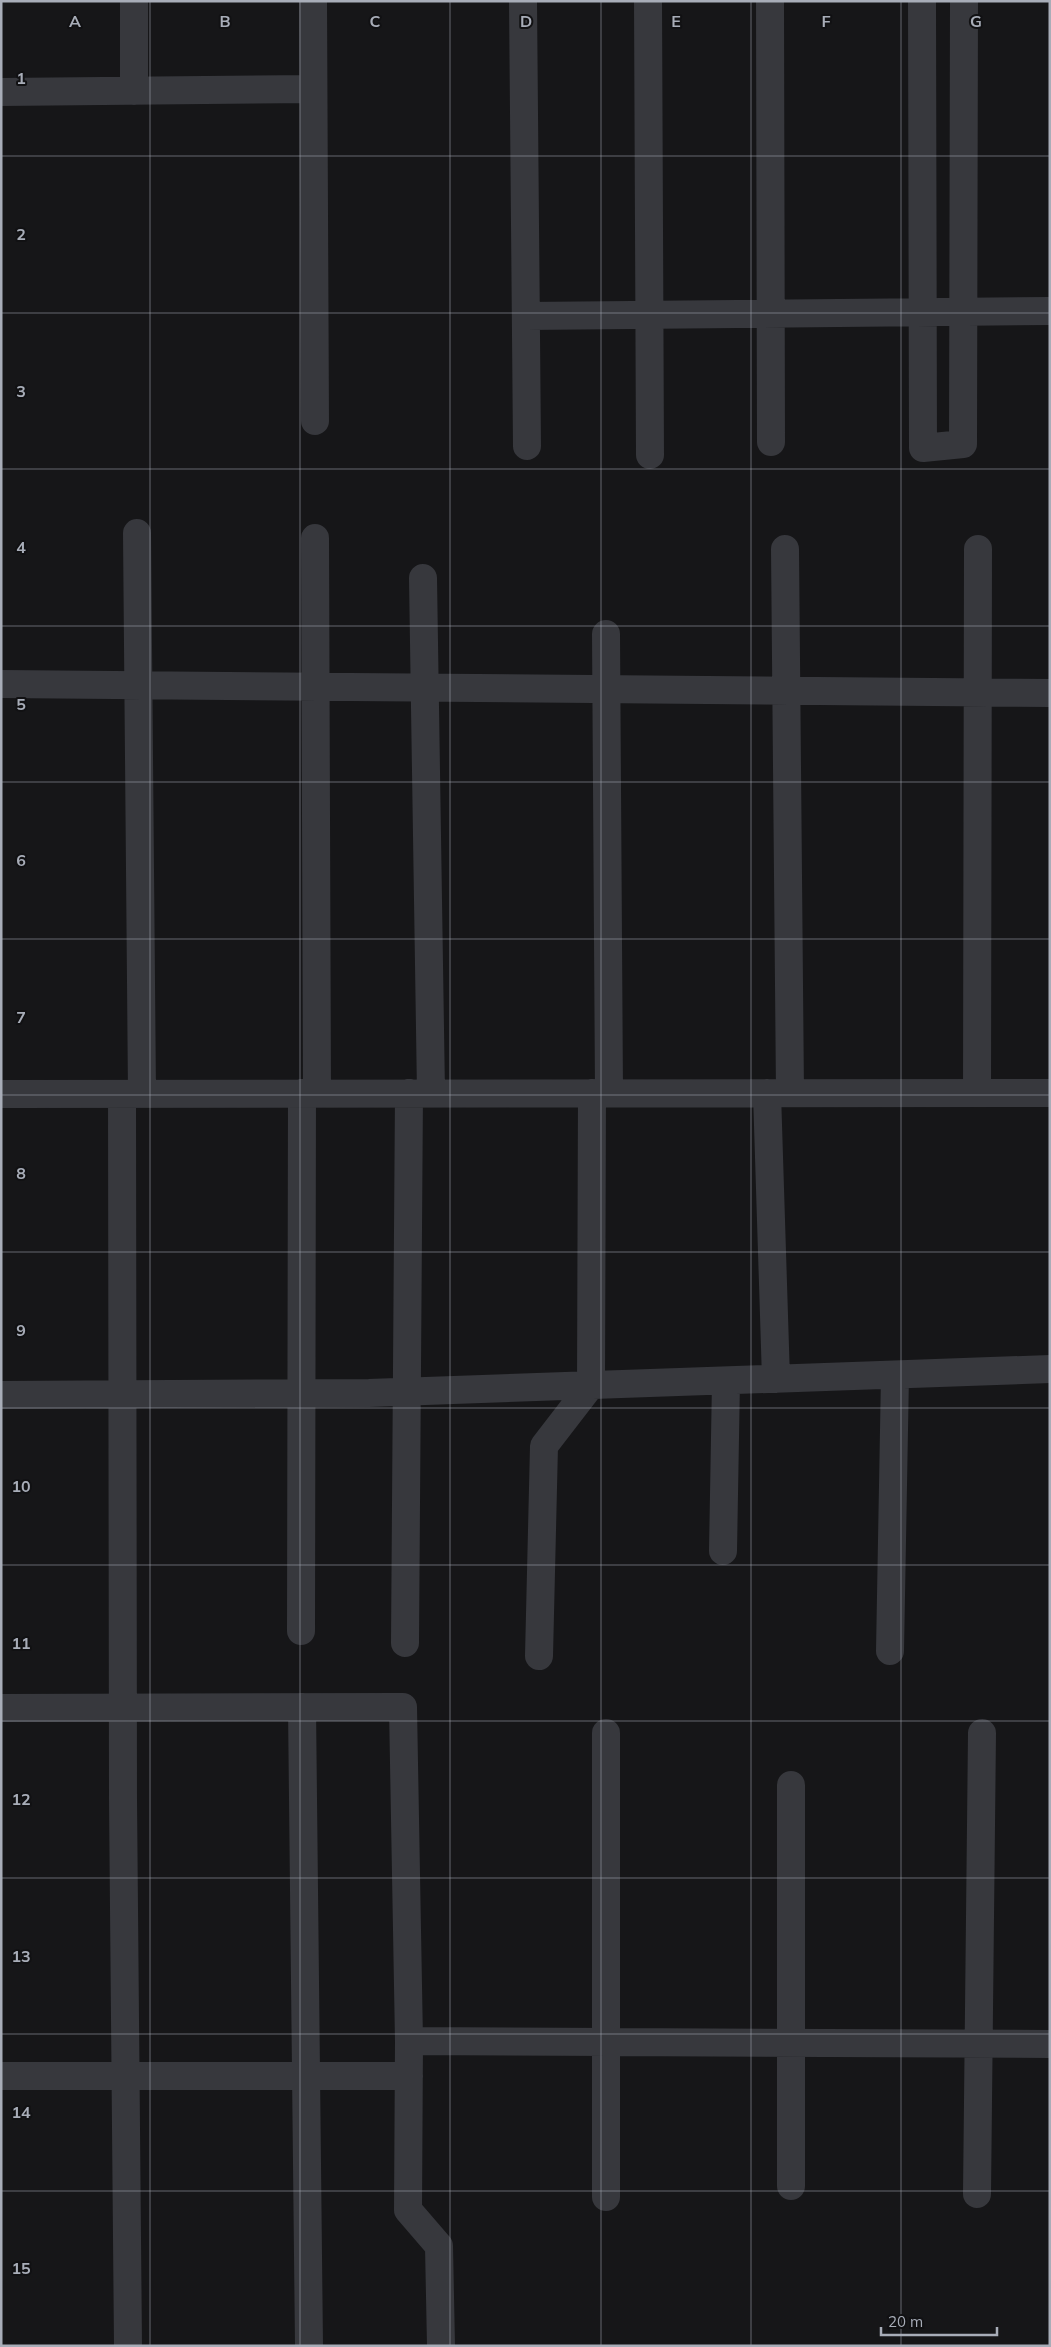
<svg xmlns="http://www.w3.org/2000/svg" width="1051" height="2347" font-family="Mulish,sans-serif">
<style>
.lines{fill:none;stroke-linecap:round;stroke-linejoin:round}
.minor{stroke:#37383d;stroke-width:28}
.grid{fill:none;stroke:#a8adb8;stroke-width:1;stroke-opacity:0.55}
.grid-label{font-size:16px;text-anchor:middle;font-weight:bold;fill:#a8adb8;stroke:#111113;stroke-width:4;stroke-linejoin:round;paint-order:stroke}
</style>
<rect width="100%" height="100%" fill="#161618"/>
<g class="lines">
<path class="minor" d="M313 1 315 421
M523 1 527 446
M648 1 650 455
M770 1 771 442
M922 1 923 448 963 444 964 1
M134 91V1
M1 92 313 89
M526 316 1050 311
M137 533 142 1094
M315 538 317 1093
M785 549 790 1093
M423 578 431 1093
M606 634 609 1093
M1 684 1050 693
M767 1093 776 1379
M977 1093 978 549
M1 1094 1050 1093
M122 1094 123 1799 128 2346
M1 1395 369 1393 1050 1369
M723 1551 726 1381
M301 1631 302 1093
M405 1643 409 1093
M890 1651 895 1375
M539 1656 544 1446 591 1385 592 1093
M302 1707 309 2346
M1 1708 403 1707 409 2041 408 2210 439 2246 441 2346
M606 1733V2197
M791 1785V2186
M409 2041 1050 2044
M1 2076H409
M977 2194 982 1733"/>
</g>
<path class="grid" d="M150 1V2346M300 1V2346M450 1V2346M601 1V2346M751 1V2346M901 1V2346M1 156H1050M1 313H1050M1 469H1050M1 626H1050M1 782H1050M1 939H1050M1 1095H1050M1 1252H1050M1 1408H1050M1 1565H1050M1 1721H1050M1 1878H1050M1 2034H1050M1 2191H1050"/>
<g class="grid-label">
<text x="75" y="27">A</text>
<text x="225" y="27">B</text>
<text x="375" y="27">C</text>
<text x="526" y="27">D</text>
<text x="676" y="27">E</text>
<text x="826" y="27">F</text>
<text x="976" y="27">G</text>
<text x="21" y="84">1</text>
<text x="21" y="240">2</text>
<text x="21" y="397">3</text>
<text x="21" y="553">4</text>
<text x="21" y="710">5</text>
<text x="21" y="866">6</text>
<text x="21" y="1023">7</text>
<text x="21" y="1179">8</text>
<text x="21" y="1336">9</text>
<text x="21" y="1492">10</text>
<text x="21" y="1649">11</text>
<text x="21" y="1805">12</text>
<text x="21" y="1962">13</text>
<text x="21" y="2118">14</text>
<text x="21" y="2274">15</text>
</g>
<rect width="1051" height="2347" fill="none" stroke="#a8adb8" stroke-width="5"/>
<path d="M881 2327v8h116v-8" fill="none" stroke="#a8adb8" stroke-width="2.5"/>
<text x="888" y="2327" font-size="15" fill="#a8adb8" stroke="#111113" stroke-width="4" paint-order="stroke">20 m</text>
</svg>
